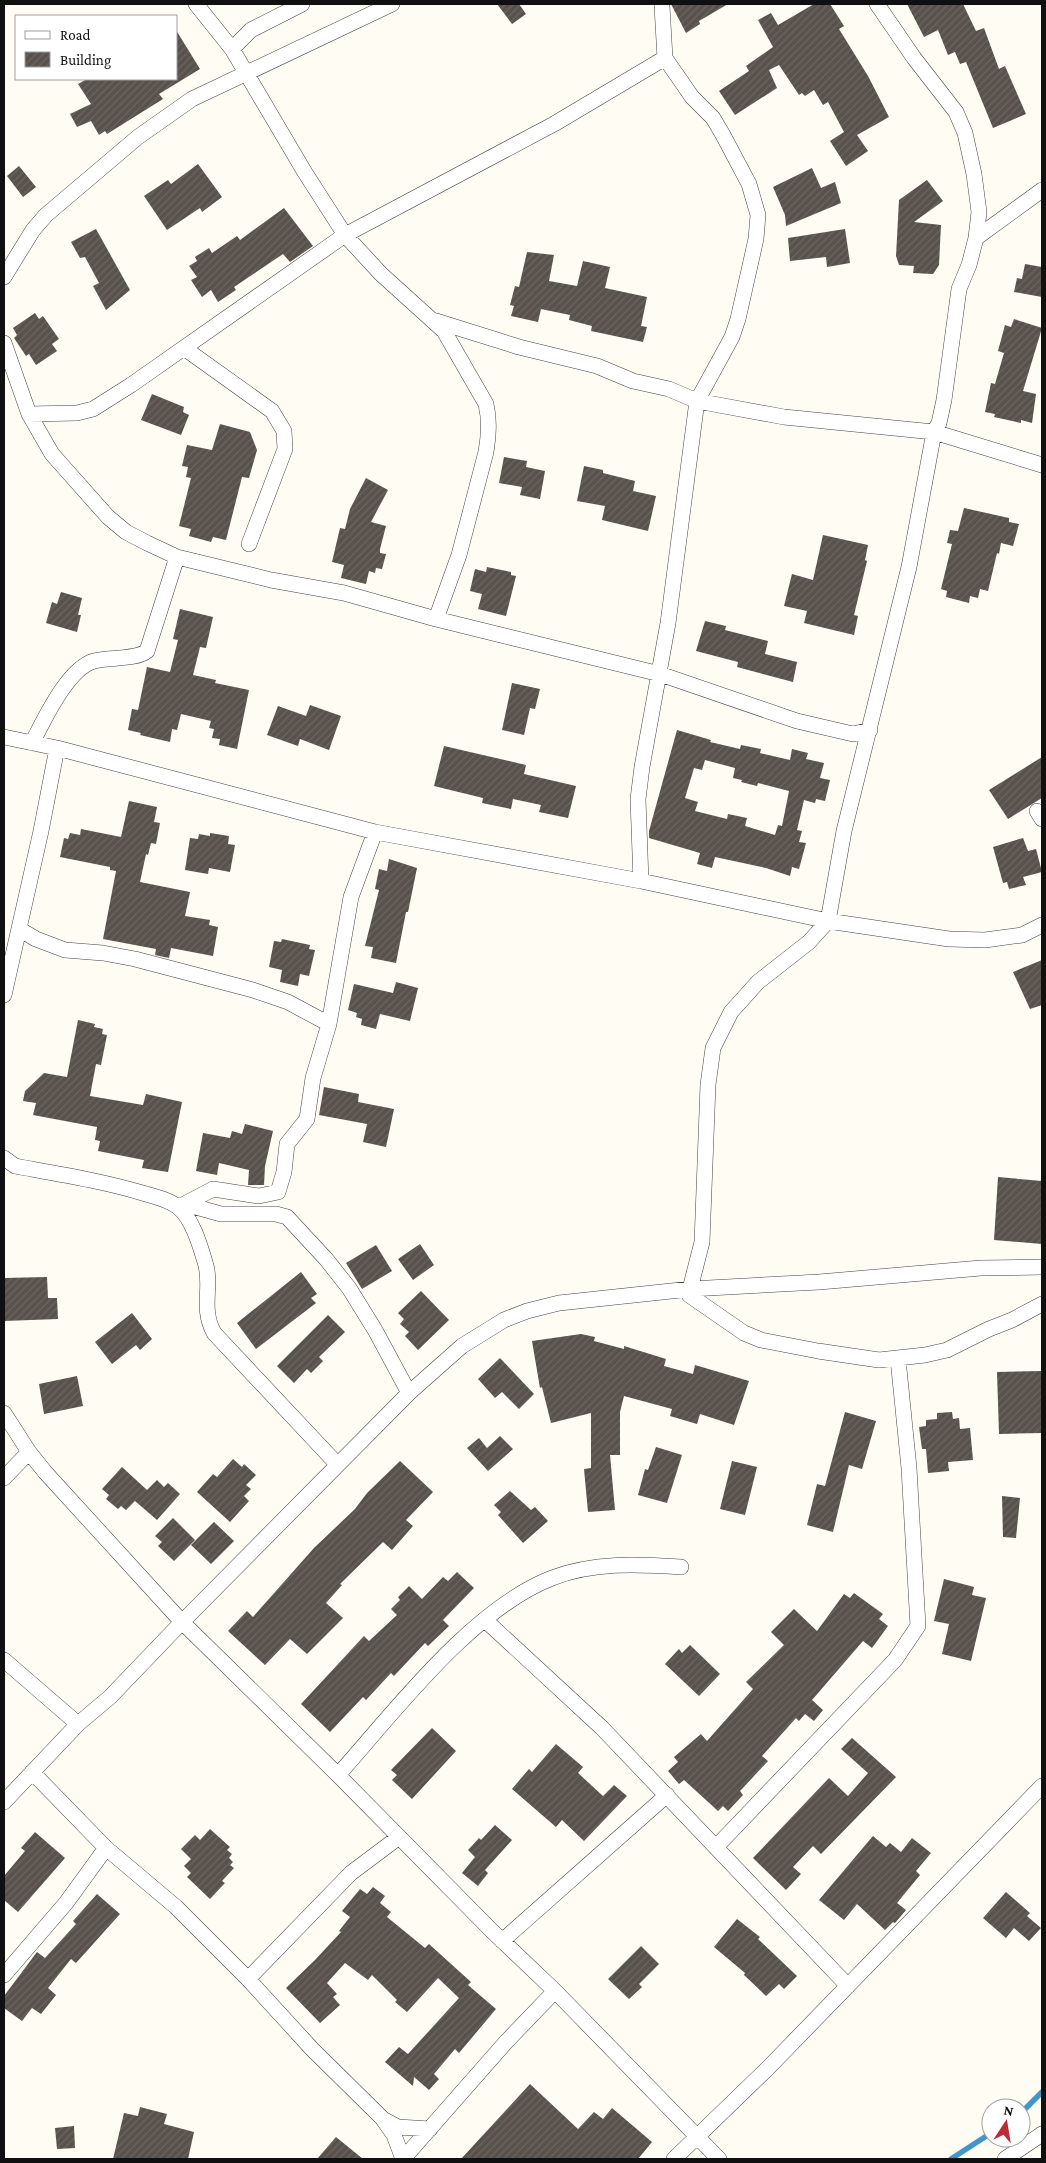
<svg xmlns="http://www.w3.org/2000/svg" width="1046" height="2163" font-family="'Crimson Pro',serif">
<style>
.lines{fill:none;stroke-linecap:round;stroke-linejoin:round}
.stream{stroke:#4397c8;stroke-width:5.5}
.building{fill:url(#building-hatch);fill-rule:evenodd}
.street-casing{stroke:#434343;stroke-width:16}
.street{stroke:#fff;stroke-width:15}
</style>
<defs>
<pattern id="building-hatch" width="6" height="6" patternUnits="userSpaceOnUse" patternTransform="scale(1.25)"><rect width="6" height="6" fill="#58514c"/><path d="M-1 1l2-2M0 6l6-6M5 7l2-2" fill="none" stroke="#6b6561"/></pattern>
</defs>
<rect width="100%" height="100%" fill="#fefcf3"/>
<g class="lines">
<path class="stream" d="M1021 2113 1042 2092
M951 2159 991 2133"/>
</g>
<path class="building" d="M497 4H519L526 14 512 24Z
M671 4H728L699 21 700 24 686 33Z
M814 4H830L844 26 839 29 868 76 889 117 857 135 868 151 846 166 830 141 844 132 828 102 823 105 814 90 805 96 802 93 799 95 779 65 769 70 777 88 735 115 719 91 749 71 746 66 773 47 758 20 771 13 778 25Z
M907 4H963L976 31 984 28 999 69 1005 66 1026 114 993 128 966 62 960 64 955 52 948 55 938 30 924 37Z
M176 30 200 69 159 94 163 99 107 134 105 131 99 135 91 121 77 127 70 114 91 104 78 84 87 79H176Z
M198 164 222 197 202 212 200 208 167 230 144 196 168 180 171 184Z
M19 166 36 187 23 197 7 176Z
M812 168 821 188 835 182 841 203 786 226 785 215 773 187Z
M927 180 943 201 914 222 941 225 939 265 933 274 913 273 914 266 899 265 896 256 899 200Z
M284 208 313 246 290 262 283 254 234 287 236 290 218 302 211 290 202 297 191 280 197 277 189 266 197 261 195 257 209 248 212 253 237 236 240 240Z
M96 229 130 290 106 310 93 286 99 283 85 257 80 258 71 242Z
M845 229 850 263 827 267 826 257 790 261 788 238Z
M527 252 554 255 549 281 577 286 583 261 610 267 605 288 647 297 641 326 647 327 643 342 591 331 592 326 569 320 570 315 541 309 538 322 511 316 514 306 510 305 515 286 519 287Z
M1025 264 1042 267V297L1014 292 1017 278 1022 279Z
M35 313 39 319 43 316 59 339 52 344 57 351 36 365 29 354 26 356 14 338 17 335 13 328Z
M1014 319 1042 328 1023 391 1036 394 1032 423 1021 420V423L994 417 995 414 985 412 991 383 995 384 1004 353 998 351 1005 325 1011 327Z
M152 394 184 407 183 412 189 415 181 435 141 420Z
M220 424 250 432 257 450 249 478 242 477 226 540 213 537 211 542 189 536 191 529 179 526 191 478 186 477 188 467 182 466 187 445 212 450Z
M504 457 527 461 526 467 545 471 540 499 520 495 522 487 499 483Z
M584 466 603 470V473L635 481 633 491 656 496 648 531 602 520 605 506 577 501Z
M366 478 388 490 371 522 386 526 380 549V553L386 554 382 569 376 568 375 573 369 571 366 584 341 578 344 565 332 562 340 528 345 529 350 509Z
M964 508 1009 518V522L1019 524 1013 546 1001 543 999 554 997 553 988 591 980 589 978 598 970 596 969 603 946 597 947 591 941 589 952 544 947 543 950 530 958 531Z
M823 535 868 545 865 560 867 561 854 615 858 616 854 635 804 623 807 611 784 606 792 574 813 580Z
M487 567 511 572V575L516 576 506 616 478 609 482 594 470 591 475 569 486 572Z
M61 592 82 598 78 615H81L77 632 46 623 52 602 57 604Z
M180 609 213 617 206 648 200 647 193 675 216 680 215 683 249 690 237 749 219 745 220 739 212 738 214 729 209 728 211 721 181 714 177 730 172 729 170 742 140 735 141 733 128 730 132 709 138 710 147 667 170 672 178 640 173 639Z
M705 621 726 626 725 630 768 641 765 654 797 662 793 682 737 667 738 662 696 651Z
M512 683 540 689 535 709 530 708 524 735 502 730Z
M310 705 341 716 329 750 300 739 298 746 267 735 278 706 306 716Z
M677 730 711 740 710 742 740 749 741 745 761 749 760 753 790 760 792 749 808 753 806 759 824 763 820 778 830 780 825 801 816 799 815 803 804 800 797 830 802 831 799 842 806 843 799 869 792 867 790 876 766 868 715 857 712 868 697 864 700 853 649 838V831ZM705 760 735 768 733 778 742 780 741 782 757 786 758 783 789 791 782 826 778 825 775 835 745 826 747 818 728 814 727 819 695 811 698 802 685 798 694 768 702 770Z
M444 746 526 765 524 774 576 786 568 818 539 812 541 805 513 799 511 809 482 803 483 798 434 786Z
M1042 757V798L1008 819 989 790Z
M129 801 157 807 154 822 160 823 156 844 151 843 148 855 146 854 140 882 190 892 185 916 210 920 209 925 218 927 213 956 171 948 169 958 155 955 156 949 103 939 116 871 110 870V867L60 857 64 838 68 839 70 833 80 835 81 829 121 837Z
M210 833 229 836 228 844 235 845 230 872 209 868 208 874 185 870 190 838 198 839 199 834 210 836Z
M1023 838 1028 851 1036 849 1042 872 1023 877 1026 885 1009 889 1007 882 1003 883 993 847Z
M389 859 417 868 408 912H406L396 963 371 958 373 947 365 946 379 890 375 889 379 869 387 871Z
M282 939 310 945 309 949 315 950 309 976 300 974 298 986 280 982 282 970 269 967 274 941 281 942Z
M1042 960V1005L1030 1009 1013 972Z
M396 982 418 988 410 1021 380 1014 376 1029 361 1025 362 1019 356 1017 357 1013 348 1010 354 984 393 993Z
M78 1020 95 1024 94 1027 103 1029 102 1034 107 1035 101 1065 96 1064 90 1096 143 1105 146 1094 182 1102 168 1172 142 1168 144 1160 98 1151 100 1141 95 1140 97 1127 33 1115 36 1103 23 1101 25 1091 44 1073 67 1077Z
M324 1087 359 1094 358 1102 394 1109 386 1147 363 1142 367 1124 319 1115Z
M245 1124 273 1131 265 1166 264 1185H248L249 1170 219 1163 217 1175 196 1171 203 1133 230 1138 232 1131 242 1134Z
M998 1177 1042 1181V1244L994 1240Z
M420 1244 434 1265 413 1280 398 1259Z
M376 1245 392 1271 362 1289 346 1263Z
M301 1272 317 1294 311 1298 316 1303 256 1349 237 1323Z
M47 1277 48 1298H57L58 1319 4 1321V1278Z
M421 1291 449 1320 418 1350 405 1336 409 1332 400 1324 404 1319 398 1313Z
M132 1313 152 1339 140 1350 136 1345 112 1364 95 1342Z
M328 1315 345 1332 319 1357 323 1361 311 1373 307 1369 294 1383 277 1366Z
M581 1334 595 1337 594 1341 624 1349V1346L666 1359 664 1366 693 1374 695 1365 749 1381 734 1425 700 1414 697 1424 670 1416 672 1409 624 1396 620 1412V1455H610L615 1510 588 1512 584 1469 591 1468V1413L551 1423 542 1387 540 1388 532 1341Z
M500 1358 534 1394 519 1409 502 1392 495 1398 478 1379Z
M1042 1371V1433L999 1434 997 1372Z
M77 1376 83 1406 44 1414 39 1384Z
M845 1412 876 1421 862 1469 849 1465 833 1532 807 1525 817 1484 825 1486Z
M952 1412 953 1419 959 1418 960 1429 970 1428 973 1460 948 1462 949 1471 928 1473 926 1449H922L919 1427 926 1426V1420L937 1419V1413Z
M500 1436 513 1449 488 1471 467 1448 479 1438 487 1448Z
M656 1447 682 1455 667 1503 638 1495 645 1469 648 1470Z
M233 1459 242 1467 244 1464 256 1475 246 1485 251 1489 244 1496 249 1501 230 1522 197 1492 213 1474 217 1477Z
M400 1461 433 1492 406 1520 413 1526 392 1550 383 1542 340 1584 342 1585 326 1603 343 1618 307 1654 290 1639 265 1665 228 1631 247 1611 253 1617 314 1548 355 1509 367 1493Z
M732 1461 757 1467 745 1515 720 1509Z
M122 1467 147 1490 157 1480 164 1487 168 1483 180 1494 157 1520 135 1501 126 1510 121 1506 118 1509 106 1499 109 1495 102 1489Z
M510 1491 531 1510 535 1507 548 1521 523 1543 498 1515 501 1512 494 1505Z
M1002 1496 1020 1498 1016 1538 1003 1537Z
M173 1518 195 1540 174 1561 158 1546 162 1542 155 1536Z
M214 1522 234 1541 211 1564 191 1545Z
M457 1572 474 1588 443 1620 449 1626 428 1646 425 1643 394 1676 391 1673 366 1700 363 1697 330 1732 301 1704 364 1636 369 1641 397 1615 391 1609 400 1600 398 1597 409 1586 422 1599 443 1577 448 1581Z
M944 1579 974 1587 972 1595 986 1598 971 1661 942 1654 949 1624 934 1621Z
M854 1593 883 1614 879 1619 888 1626 872 1648 863 1641 812 1700 823 1710 814 1721 805 1714 799 1721 796 1718 762 1756 768 1761 740 1791 743 1795 728 1811 723 1806 718 1811 684 1780 679 1784 668 1771 678 1762 674 1757 701 1734 707 1741 753 1689 746 1682 784 1645 771 1632 794 1609 817 1631 844 1594 850 1598Z
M690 1645 720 1674 699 1696 665 1664 679 1649 682 1653Z
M432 1728 456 1751 412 1799 392 1780 397 1775 391 1770Z
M852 1738 896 1777 821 1854 813 1846 793 1867 801 1874 786 1890 753 1858 829 1778 848 1796 868 1773 841 1749Z
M556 1744 583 1767 578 1773 603 1796 614 1785 627 1796 584 1841 562 1820 556 1827 512 1789 529 1769 532 1772Z
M495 1825 512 1840 485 1870 488 1873 478 1886 462 1873 475 1857 468 1850 479 1838 481 1840Z
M210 1829 230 1847 227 1850 232 1854 229 1858 233 1862 230 1865 234 1868 222 1881 225 1883 210 1899 187 1877 191 1873 184 1866 191 1859 181 1849 195 1835 200 1840Z
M35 1832 65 1858 18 1912 4 1900V1876L25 1851 21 1848Z
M873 1836 886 1847 890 1843 901 1852 912 1838 931 1853 916 1871 920 1875 897 1903 906 1910 895 1923 893 1922 885 1930 857 1904 844 1920 819 1900Z
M373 1887 385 1896 380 1903 391 1912 387 1917 425 1948 429 1944 471 1982 468 1985 496 2009 459 2053 455 2049 434 2074 439 2079 429 2090 414 2077 413 2086 385 2062 399 2047 408 2054 459 1998 438 1978 407 2012 395 2002 397 2000 372 1975 368 1980 345 1963 327 1983 337 1994 333 1997 340 2005 320 2023 286 1988 315 1960 341 1932 339 1931 350 1917 342 1911 360 1889 367 1894Z
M1006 1892 1030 1913 1027 1916 1041 1928 1029 1941 1014 1928 1006 1938 983 1918Z
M97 1894 120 1914 76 1963 71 1959 48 1988 56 1995 41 2014 32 2008 22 2021 4 2008V1996L37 1952 45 1958 76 1924 73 1921Z
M737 1919 760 1937 758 1939 797 1976 784 1989 779 1984 766 1996 744 1975 745 1973 714 1947Z
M641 1946 659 1964 639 1984 642 1987 629 1999 608 1979Z
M530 2084 578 2129 594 2112 603 2119 612 2108 652 2142 638 2159H461Z
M140 2107 167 2114 164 2124 194 2132 188 2159H113L124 2113 138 2116Z
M74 2126 75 2148 57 2149 55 2128Z
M336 2137 363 2159H317Z"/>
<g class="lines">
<defs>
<path id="street" d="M196 4 232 49 304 171 345 235 381 274 444 331 486 404C490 421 489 435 486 452L459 555 436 619
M232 49 251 30 302 4
M976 238 1042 190
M4 277 33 230 46 215 138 137 192 99 392 4
M436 321 519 347 597 366 633 381 669 389 697 401 784 417 934 432 1042 465
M4 343 29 414 52 454 108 517 126 532 147 543 177 557 271 580 344 593 436 619 660 674 797 721 853 734 870 730
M184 348 272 411 284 431 285 449 249 544
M29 414 77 413 93 409 131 385 345 235 554 124 665 58
M4 737 57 748 375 832 641 881 828 921 949 939 985 940 1022 935 1042 925
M32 743C44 720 68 668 94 661 108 657 136 660 147 651L177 557
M1037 811 1042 819
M641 881 638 799 642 767 668 623 697 401 732 337 738 319 756 239 758 215 749 184 723 135 713 118 692 97 665 58 662 6
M19 929 36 939 65 950 103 953 135 959 253 990 288 1002 329 1024 313 1078 307 1119 287 1144 284 1172 278 1192 259 1196 213 1189 179 1207
M4 995 41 831 57 748
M329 1024 351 897 375 832
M4 1158 15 1166C59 1174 103 1181 146 1194 157 1197 169 1200 178 1207 192 1218 200 1245 205 1262 213 1286 200 1307 214 1333L337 1464
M185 1204 221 1214H276L287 1217 326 1259 349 1288 375 1330 409 1393
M690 1289 702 1242 708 1085 713 1048 731 1012 758 982 809 942 828 921 844 831 909 567 934 432 939 423 944 400 959 289 969 265 976 238 979 212 974 174 965 133 956 112 914 58 877 4
M689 1295 744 1333 761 1340 818 1351 879 1360 925 1355 947 1350 989 1329 1012 1320 1042 1304
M4 1413 29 1452 45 1472 182 1622 338 1775 492 1931 555 1991 719 2159
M4 1478 29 1452
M485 1620 602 1728 848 1986
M4 1660 78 1724
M32 1772 106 1848 176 1907 248 1979 312 2049 382 2118 394 2135 403 2159
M338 1775C395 1711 472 1609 552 1578 593 1562 638 1564 681 1567
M4 1802 78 1724 110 1697 182 1622 409 1393 462 1346 504 1320 527 1311 559 1303 690 1289 819 1282 981 1268 1042 1267
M716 1847 895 1660 918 1626 909 1468 898 1359
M502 1941 667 1795
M4 1975 66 1903 106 1848
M248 1979 351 1873 399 1837
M383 2119 398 2127 430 2129
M403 2159 506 2042 555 1991
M674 2159 768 2068 1042 1786
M1005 2159 1042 2134"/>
</defs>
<use href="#street" class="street-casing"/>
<use href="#street" class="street"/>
</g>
<rect width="1046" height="2163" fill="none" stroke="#101010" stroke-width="10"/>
<rect x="15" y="15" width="162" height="65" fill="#ffffff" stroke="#9f9f9f"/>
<rect x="25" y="31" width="25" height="8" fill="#ffffff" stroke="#9f9f9f"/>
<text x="60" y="40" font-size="15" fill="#101010">Road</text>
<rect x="25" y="52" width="25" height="15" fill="url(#building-hatch)" stroke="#9f9f9f"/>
<text x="60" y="65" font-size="15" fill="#101010">Building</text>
<g transform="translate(1006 2123) rotate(12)"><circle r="24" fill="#ffffff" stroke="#9f9f9f"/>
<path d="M0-4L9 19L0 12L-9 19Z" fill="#bb2c37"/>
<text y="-8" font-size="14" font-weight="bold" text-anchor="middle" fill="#101010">N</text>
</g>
</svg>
